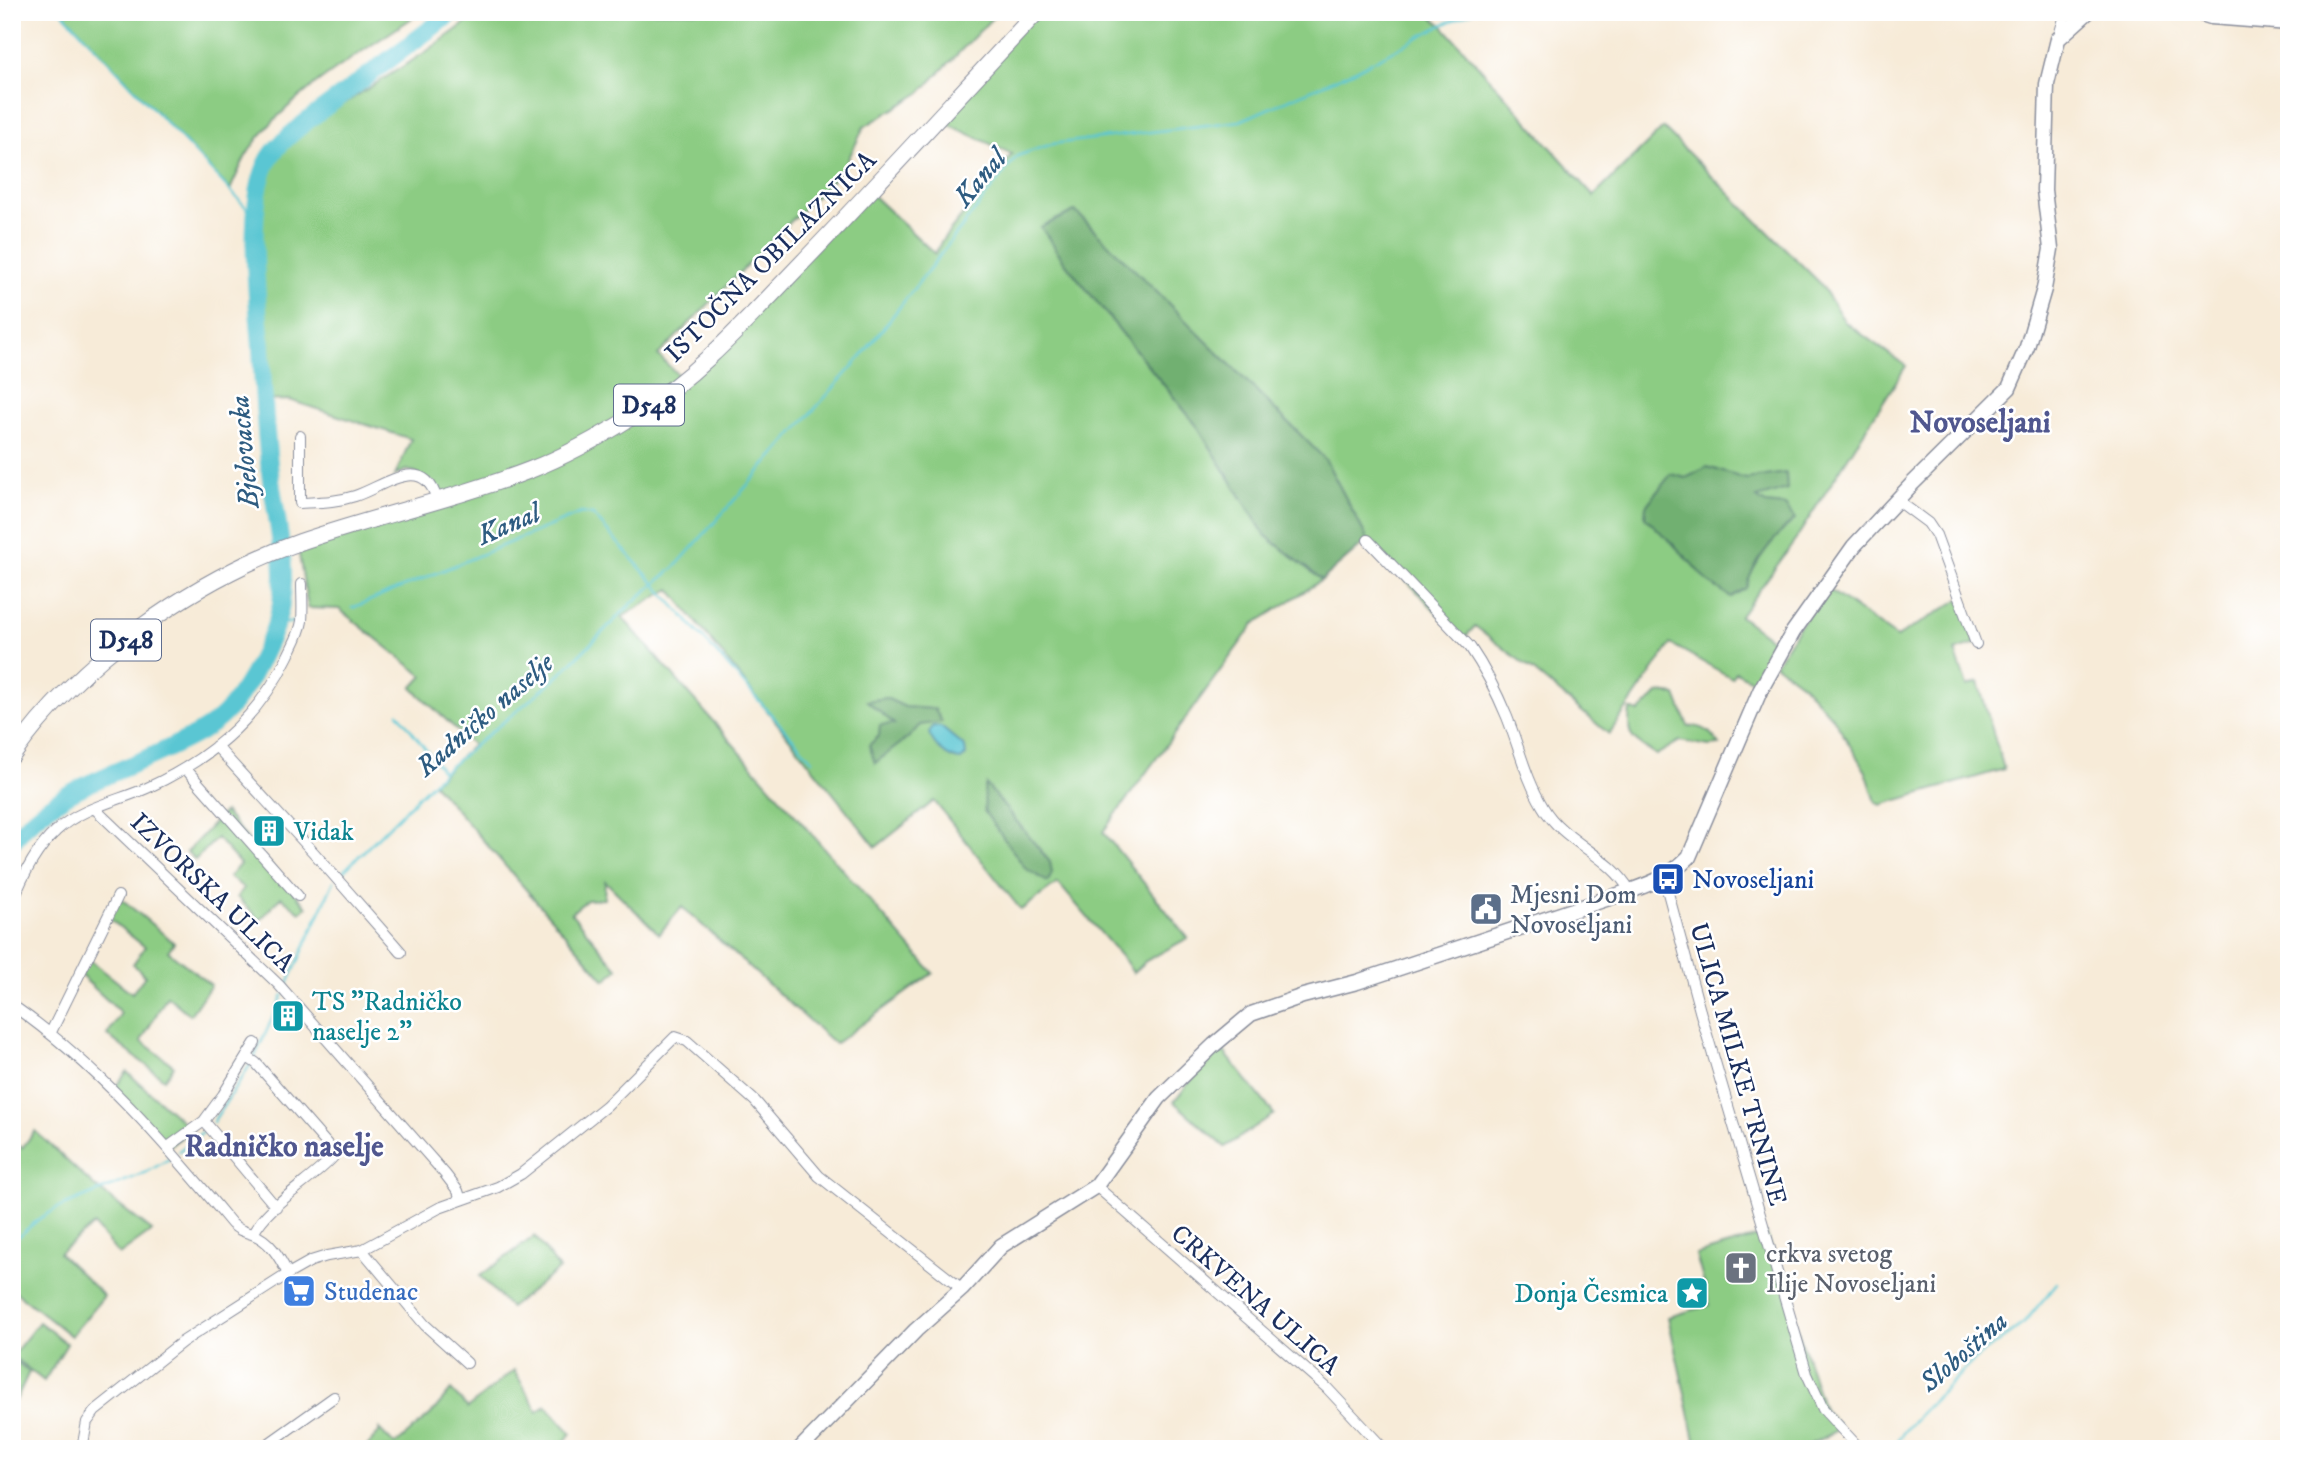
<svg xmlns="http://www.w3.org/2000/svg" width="2301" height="1461" font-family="'IM FELL DW Pica',serif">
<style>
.green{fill:#8ccc83;stroke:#547e70;stroke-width:2}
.forest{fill:#71b071;stroke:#467068;stroke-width:2}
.water{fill:#5ac6d3;stroke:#3a7a98;stroke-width:2}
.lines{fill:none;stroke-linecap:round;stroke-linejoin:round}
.stream{stroke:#5ac6d3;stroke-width:2.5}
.river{stroke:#5ac6d3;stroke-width:18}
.street-casing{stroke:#898d9b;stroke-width:12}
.secondary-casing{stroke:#898d9b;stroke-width:17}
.primary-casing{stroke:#898d9b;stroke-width:18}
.street{stroke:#fff;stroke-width:10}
.secondary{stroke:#fff;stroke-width:14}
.primary{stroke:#fff;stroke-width:16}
.labels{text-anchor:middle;stroke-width:5;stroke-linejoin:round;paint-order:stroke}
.shield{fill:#fff;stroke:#5f6d8e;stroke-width:2}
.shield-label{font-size:24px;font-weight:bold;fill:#1b2f5e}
.street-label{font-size:26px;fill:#1b2f5e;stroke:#fff}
.culture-label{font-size:26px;fill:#0d838f;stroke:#fff;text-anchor:start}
.transit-label{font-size:26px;fill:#164399;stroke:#fff;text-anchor:start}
.service-label{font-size:26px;fill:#4e5e75;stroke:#fff;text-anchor:start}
.worship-label{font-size:26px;fill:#5b616d;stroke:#fff;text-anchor:start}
.shop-label{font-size:26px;fill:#366cbe;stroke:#fff;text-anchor:start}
.water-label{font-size:28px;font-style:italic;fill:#2e5c81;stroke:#fff}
.quarter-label{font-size:30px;font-weight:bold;fill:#50578f;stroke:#fff}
</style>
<rect width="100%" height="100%" fill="#fff"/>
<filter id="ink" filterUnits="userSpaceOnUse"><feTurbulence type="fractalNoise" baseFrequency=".0143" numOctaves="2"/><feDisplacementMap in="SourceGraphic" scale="14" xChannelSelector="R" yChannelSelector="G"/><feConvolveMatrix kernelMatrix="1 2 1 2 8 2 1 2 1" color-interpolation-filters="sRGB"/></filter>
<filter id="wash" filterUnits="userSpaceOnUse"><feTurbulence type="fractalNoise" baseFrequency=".00686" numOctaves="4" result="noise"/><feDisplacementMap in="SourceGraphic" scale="28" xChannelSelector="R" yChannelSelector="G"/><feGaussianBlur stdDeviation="1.57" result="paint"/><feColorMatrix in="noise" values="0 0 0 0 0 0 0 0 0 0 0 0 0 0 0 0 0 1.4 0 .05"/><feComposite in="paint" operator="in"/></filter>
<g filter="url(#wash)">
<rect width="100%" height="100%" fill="#f7ebd8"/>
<path class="green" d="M62 12H421C365 51 280 98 246 156 240 167 235 179 230 190Z
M481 12H998L920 93 864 127 844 168 658 355 681 378 870 193 935 254 941 242 1012 154 937 119 1037 12H1425L1442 25 1594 196 1663 128 1820 283 1845 322 1906 366 1792 545 1740 616 1779 645 1757 683 1736 672 1732 678 1671 644 1609 734 1536 673 1475 626 1463 640 1368 540 1325 459 1075 211 1041 227 1066 264 1198 427 1265 535 1322 580 1254 624 1103 832 1188 938 1144 962 1133 973 1126 962 1058 883 1021 910 934 801 876 847 670 589 622 617 933 973 835 1044 682 907 659 934 605 881 604 899 587 900 571 913 618 969 605 980 433 783 473 745 412 688 423 676 339 609 308 608 297 543 440 499 415 472 406 470 395 476 411 439 289 400 264 401C260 344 243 215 266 165 271 155 278 148 287 140L427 51Z
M1825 587 1897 637 1960 599 1976 644 1955 651 1967 686 1978 682 2004 769 1881 805 1876 802 1866 772 1834 719 1803 685 1775 664Z
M1659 693 1676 695 1688 726C1705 726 1710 731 1720 745L1709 746 1680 741 1656 755C1632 738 1626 740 1630 709L1639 712Z
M224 812 307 907 300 912 281 897 260 920 237 897 244 888 229 877 240 864 217 838 195 860 187 852Z
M118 896 174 943 168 951 211 985 190 1015 167 996 141 1041 174 1066 164 1079 107 1035 121 1013 79 974 87 958 132 993 145 976 133 964 145 947 107 917Z
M1221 1048 1274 1114 1225 1147 1174 1102 1208 1058Z
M127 1072 192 1130 168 1147 113 1090Z
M35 1131 93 1185 152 1231 119 1255 94 1225 59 1253 104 1296 71 1336 12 1289V1141L22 1148Z
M1767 1234 1823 1409 1841 1428 1802 1449H1697L1668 1317 1710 1305 1696 1255Z
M535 1236 559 1269 510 1308 480 1276Z
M39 1322 67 1344 44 1381 12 1356Z
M12 1359 29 1372 16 1400 12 1396Z
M514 1370 538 1412 546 1405 571 1433 559 1449H365L379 1432V1429L395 1445 431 1414 451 1390 468 1408Z"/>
<path class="forest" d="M1075 211 1325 459 1368 540 1322 580 1265 535 1198 427 1066 264 1041 227Z
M1707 467 1746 479 1786 473 1787 489 1757 498 1766 504 1785 506 1795 519C1774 538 1754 560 1746 588L1731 597 1707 581 1684 555 1645 517 1646 506 1671 474 1686 478Z
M886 698 905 707 935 709 942 722 920 725 909 737 875 763 869 745 879 736 880 725 894 724 867 701Z
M986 784 1050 862 1052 873 1048 882 1026 869 984 811C986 801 982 793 986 784Z"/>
<path class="water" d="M933 726 941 727 965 747 966 755 961 760C947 759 934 746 929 733Z
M57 800 17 839 12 846C12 823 38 808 57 800Z"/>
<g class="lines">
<path class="stream" d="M62 12 256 218
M352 608 581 513 593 515 812 760
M275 625 294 622
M398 713 443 772
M341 874 443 772 554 680 632 603 675 567 860 358 1017 156 1052 144 1240 121 1354 71 1442 25 1472 12
M287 986 334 881
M255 1056 283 995
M213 1122 250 1065
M179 1151 205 1130
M12 1242 39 1219 56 1209 147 1172 169 1159
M1896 1449 1898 1439 1914 1420 1975 1359 2024 1323 2057 1283"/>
<path class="river" d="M12 842C53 788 117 775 175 745 192 737 210 728 224 714 246 692 261 660 273 632 293 584 278 529 271 480 265 436 263 391 261 347 258 299 243 192 273 153 288 133 322 110 342 95 379 67 416 40 453 12"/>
</g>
</g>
<g filter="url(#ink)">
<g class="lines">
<defs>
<path id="street" d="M2058 39 2066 12
M300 436V503C319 502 337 502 355 496 383 487 424 452 437 500
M1897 500 1928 523 1936 535 1976 644
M1368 540 1470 647C1485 669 1497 693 1507 717 1519 747 1526 779 1543 807 1564 843 1610 855 1630 891
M216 746 315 854 401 952
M185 768 298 896
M95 809 279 985 445 1174 458 1191 461 1200
M1664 878 1700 1011 1807 1374 1823 1409 1860 1449
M12 903C22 877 35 850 56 831 80 808 118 801 147 788 209 760 259 717 288 656 293 645 300 634 302 621 303 609 302 596 302 584
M12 1005C98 1065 166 1144 232 1224 240 1231 243 1231 252 1234 270 1240 280 1258 288 1274
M51 1032 118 896
M247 1057 256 1063 333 1151V1157C310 1182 268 1204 253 1234
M204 1121 276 1207
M168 1147 204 1121 223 1095 255 1043
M1096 1186 1327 1388 1384 1449
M362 1250 425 1325 467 1363
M82 1449 87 1422 95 1411 182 1342 288 1274 311 1261 327 1256 362 1250 439 1208 498 1187 521 1174 606 1106 675 1037 687 1041 755 1101 819 1176 962 1289
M261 1449 334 1397"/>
<path id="secondary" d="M2195 12 2211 17 2289 23
M800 1449 916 1330 962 1289 1001 1246 1096 1186 1159 1098 1214 1045 1251 1014 1303 996 1357 982 1630 891C1657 881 1669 877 1689 857L1760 691 1793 632 1854 546 1913 483 2009 388 2027 347 2044 289 2051 249 2044 190 2047 84 2058 39 2088 12"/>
<path id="primary" d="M12 756C79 661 192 580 300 542 376 516 455 499 530 470 566 456 600 437 633 416 698 376 749 318 801 264 881 181 958 96 1037 12"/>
</defs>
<use href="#street" class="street-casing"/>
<use href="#secondary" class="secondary-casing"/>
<use href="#primary" class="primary-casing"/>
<use href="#street" class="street"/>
<use href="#secondary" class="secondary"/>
<use href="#primary" class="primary"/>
</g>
</g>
<defs>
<symbol id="building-square" viewBox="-11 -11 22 22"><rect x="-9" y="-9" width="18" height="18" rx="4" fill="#0f9aa8" stroke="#fff"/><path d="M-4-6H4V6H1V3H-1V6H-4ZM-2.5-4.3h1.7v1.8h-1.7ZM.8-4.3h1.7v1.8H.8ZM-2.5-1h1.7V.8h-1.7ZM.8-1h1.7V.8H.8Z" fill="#fff"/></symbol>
<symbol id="bus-square" viewBox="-11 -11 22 22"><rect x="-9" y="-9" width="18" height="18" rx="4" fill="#1a4fb4" stroke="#fff"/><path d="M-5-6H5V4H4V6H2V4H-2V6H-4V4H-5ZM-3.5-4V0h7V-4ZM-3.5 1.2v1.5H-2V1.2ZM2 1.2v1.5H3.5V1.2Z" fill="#fff"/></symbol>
<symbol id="civic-square" viewBox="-11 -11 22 22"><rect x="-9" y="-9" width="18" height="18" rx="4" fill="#5c6f8a" stroke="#fff"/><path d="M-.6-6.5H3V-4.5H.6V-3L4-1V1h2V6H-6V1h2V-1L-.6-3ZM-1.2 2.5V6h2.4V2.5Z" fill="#fff"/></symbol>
<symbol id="church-square" viewBox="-11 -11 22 22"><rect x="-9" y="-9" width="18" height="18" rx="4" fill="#6b7280" stroke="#fff"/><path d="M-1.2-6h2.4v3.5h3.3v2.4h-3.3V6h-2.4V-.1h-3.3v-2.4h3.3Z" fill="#fff"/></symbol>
<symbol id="supermarket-square" viewBox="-11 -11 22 22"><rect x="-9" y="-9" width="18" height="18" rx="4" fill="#3f7fe0" stroke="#fff"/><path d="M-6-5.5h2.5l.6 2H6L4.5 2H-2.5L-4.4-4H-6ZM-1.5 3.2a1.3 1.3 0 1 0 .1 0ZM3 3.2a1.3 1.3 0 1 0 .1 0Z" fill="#fff"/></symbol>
<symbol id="sight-square" viewBox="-11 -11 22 22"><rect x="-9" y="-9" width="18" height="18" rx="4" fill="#0f9aa8" stroke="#fff"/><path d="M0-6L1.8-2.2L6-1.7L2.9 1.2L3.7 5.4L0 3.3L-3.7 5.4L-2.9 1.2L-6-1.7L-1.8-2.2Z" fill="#fff"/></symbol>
</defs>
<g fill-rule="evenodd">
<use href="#building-square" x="250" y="812" width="38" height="38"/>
<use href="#bus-square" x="1649" y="860" width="38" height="38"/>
<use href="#civic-square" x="1467" y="890" width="38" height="38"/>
<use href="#building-square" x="269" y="997" width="38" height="38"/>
<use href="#church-square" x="1722" y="1249" width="38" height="38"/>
<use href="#supermarket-square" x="280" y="1272" width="38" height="38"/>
<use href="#sight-square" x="1673" y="1274" width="38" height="38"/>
</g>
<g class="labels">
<g class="shield">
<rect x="614" y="384.5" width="70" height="41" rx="5"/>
<rect x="91" y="619.5" width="70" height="41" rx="5"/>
</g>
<g class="shield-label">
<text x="649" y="413">D548</text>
<text x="126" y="648">D548</text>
</g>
<g class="street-label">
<text transform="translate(770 256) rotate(-45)" y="9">ISTOČNA OBILAZNICA</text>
<text transform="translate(213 892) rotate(44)" y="9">IZVORSKA ULICA</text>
<text transform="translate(1739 1064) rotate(74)" y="9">ULICA MILKE TRNINE</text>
<text transform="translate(1256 1299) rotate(41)" y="9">CRKVENA ULICA</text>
</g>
<g class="culture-label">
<text x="294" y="840">Vidak</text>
<text x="312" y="1010">TS "Radničko<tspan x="312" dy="30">naselje 2"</tspan></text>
<text x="1668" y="1302" text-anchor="end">Donja Česmica</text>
</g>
<g class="transit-label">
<text x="1692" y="888">Novoseljani</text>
</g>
<g class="service-label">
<text x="1510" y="903">Mjesni Dom<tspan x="1510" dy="30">Novoseljani</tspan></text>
</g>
<g class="worship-label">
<text x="1766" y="1262">crkva svetog<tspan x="1766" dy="30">Ilije Novoseljani</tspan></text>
</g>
<g class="shop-label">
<text x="324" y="1300">Studenac</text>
</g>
<g class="water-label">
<text transform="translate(979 177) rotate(-50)" y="10">Kanal</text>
<text transform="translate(243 452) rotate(-95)" y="10">Bjelovacka</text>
<text transform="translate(508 523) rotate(-23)" y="10">Kanal</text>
<text transform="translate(484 714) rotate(-41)" y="10">Radničko naselje</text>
<text transform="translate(1963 1351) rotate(-41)" y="10">Sloboština</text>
</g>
<g class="quarter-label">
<text x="1980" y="432">Novoseljani</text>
<text x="284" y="1156">Radničko naselje</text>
</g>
</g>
<rect width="2301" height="1461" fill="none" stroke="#fff" stroke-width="42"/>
</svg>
